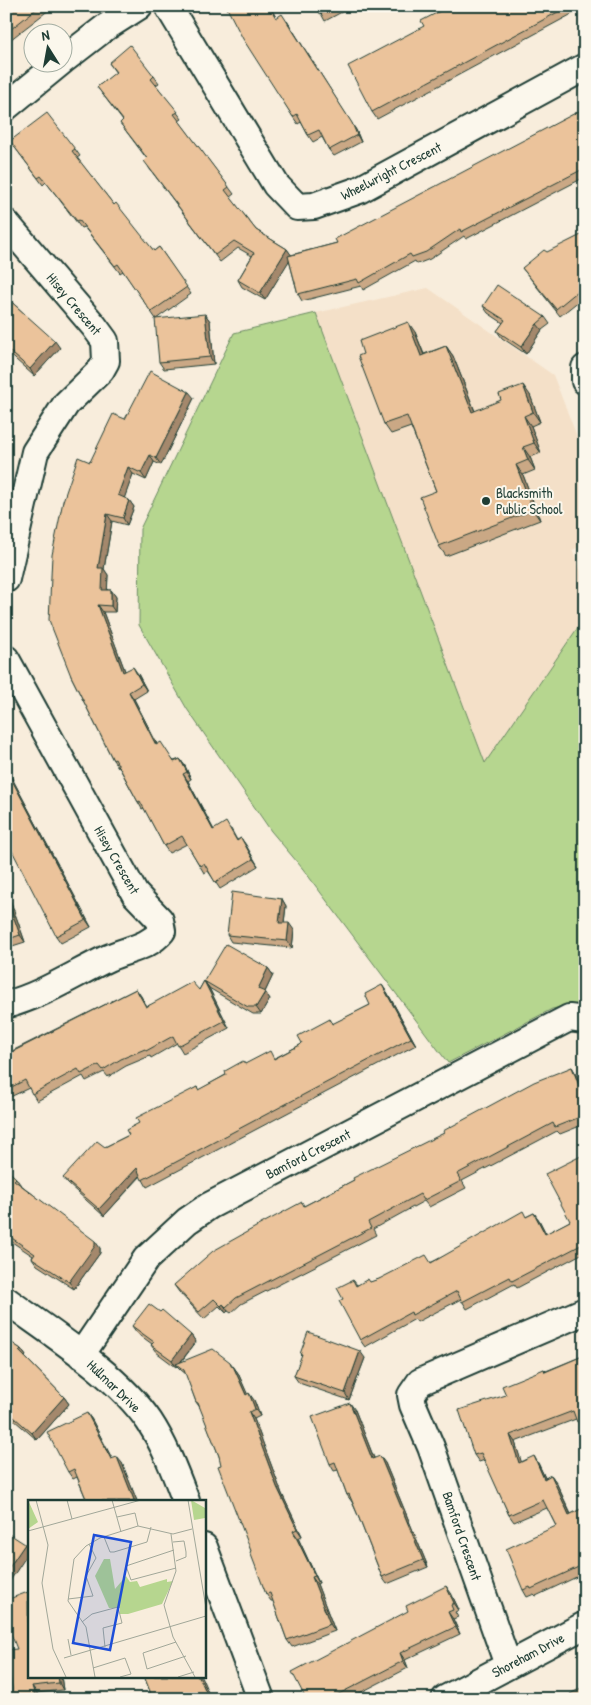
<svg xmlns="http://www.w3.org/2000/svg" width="591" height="1705" font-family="'Patrick Hand',sans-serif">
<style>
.built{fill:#f4e0c8}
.green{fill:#b6d68f;stroke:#6a8a62}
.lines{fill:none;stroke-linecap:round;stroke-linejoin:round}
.minor-casing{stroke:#1f3d34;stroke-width:30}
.minor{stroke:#fbf7ec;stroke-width:26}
.wall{fill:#caa885;stroke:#1f3d34}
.shaded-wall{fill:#a4886c;stroke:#1f3d34}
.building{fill:#ebc39b;stroke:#1f3d34}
.poi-dot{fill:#1f3d34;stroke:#fbf7ec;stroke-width:2}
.labels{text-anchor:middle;stroke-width:4;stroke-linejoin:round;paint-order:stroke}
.street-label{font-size:14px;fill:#1f3d34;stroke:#fbf7ec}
.poi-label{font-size:14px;fill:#1f3d34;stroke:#fbf7ec;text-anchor:start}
.inset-road{fill:none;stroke:#a1a799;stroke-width:1}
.view{fill:#1d4ed8;fill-opacity:0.15;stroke:#1d4ed8;stroke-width:2.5}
.inset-edge{fill:none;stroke:#1f3d34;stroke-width:2.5}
</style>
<rect width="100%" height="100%" fill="#f8eddc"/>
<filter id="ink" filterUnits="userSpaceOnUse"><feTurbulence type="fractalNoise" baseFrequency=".02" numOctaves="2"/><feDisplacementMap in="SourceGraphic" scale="10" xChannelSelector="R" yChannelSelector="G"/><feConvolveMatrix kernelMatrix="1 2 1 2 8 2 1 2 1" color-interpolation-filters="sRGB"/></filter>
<g filter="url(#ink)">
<path class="built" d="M428 288 553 375 585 457V545L572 550 585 581V617L485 764 316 313Z"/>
<path class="green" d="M316 313 485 763 585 617V1006L571 1005 552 1009 448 1063 303 869 271 831 187 709 139 625 140 529 234 333Z"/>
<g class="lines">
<defs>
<path id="minor" d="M168 6 276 185 297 207 314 206 359 190 585 67
M62 61 106 27 139 6
M6 107 61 62
M6 223 94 326 105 341 106 361 101 370 66 404 35 452 6 579
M585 368V381
M6 659 135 894 160 920 162 931C148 948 128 949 108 958 74 974 43 995 6 1005
M6 1300C51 1333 118 1375 149 1421 165 1445 176 1475 186 1501
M81 1355 146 1259 187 1221 209 1206 569 1018 585 1020
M204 1547 261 1699
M508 1665 431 1447 413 1405 411 1395 420 1382 585 1311
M445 1699 585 1625"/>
</defs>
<use href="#minor" class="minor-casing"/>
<use href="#minor" class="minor"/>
</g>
<path class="wall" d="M6 6H54L6 43Z
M226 6H270L276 17 356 130 361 142 334 156 329 150 322 137 313 142 308 135 301 122 298 124 293 117Z
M317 6H353L325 21Z
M454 6 456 9 461 6H585V7L377 119 372 112 424 26Z
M109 63 154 76 159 83 156 85 182 119 179 121 234 194 230 197 256 230 287 249 291 255 337 243 585 108V177L466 239 464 236 430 259 417 264 415 261 363 290 361 286 302 301 298 294 289 260 265 300 242 287 238 280 252 256 238 248 220 262 149 168 147 159 120 123 123 121 97 87 116 73Z
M10 141 75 149 80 156 77 158 114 205 154 251 159 247 191 294 156 319 123 271 120 273 84 227 81 228 46 182 43 185Z
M585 233V296L560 316 522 268Z
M6 294 13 303 60 348 34 376 6 351Z
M483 306 545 317 550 324 542 330 526 354 502 338 497 331 503 323 488 313Z
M205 314 210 321 214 364 164 369 159 362Z
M415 332 424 354 446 346 453 356 475 411 530 395 540 422 531 426 541 453 530 457 535 470 523 475 540 520 446 556 439 546 436 491 411 427 391 434 384 424Z
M194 398 161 465 154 462 146 480 133 474 124 498 129 500 134 507 127 525 112 521 104 569 108 575 107 590H111L116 597 115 612H103L125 671 138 674 147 691 134 699 157 744 174 761 180 759 185 766 191 779 188 781 214 830 231 829 237 840 241 838 258 866 220 889 208 871 204 873 187 844 169 853 164 846 144 808 142 809 138 802 119 767H118L113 760 71 676 90 462 125 419Z
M6 767 91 927 61 943 56 936Z
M6 892 8 894 25 942 6 948Z
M282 899 286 906 284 923 294 930 292 948 231 942 227 935Z
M268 968 273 975 265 992 270 999 261 1014H253L209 988 204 981Z
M204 981 209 988 229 1028 183 1053 177 1043 151 1058 150 1056 126 1066 108 1077 104 1072 86 1081 83 1076 37 1101 29 1088 6 1099V1054L136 989 147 1006 199 990Z
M387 992 416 1045 147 1187 141 1176 104 1216 68 1184 63 1178 105 1147 129 1135 139 1123 197 1087 199 1090 245 1064 275 1058 300 1045 330 1019 333 1024 370 1005Z
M572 1067 576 1074 585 1096V1124L560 1134 557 1131 462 1181 466 1188 429 1207 424 1201 373 1229 376 1235 241 1304 231 1313 228 1311 226 1313 219 1306 204 1319 179 1292 174 1285 304 1206Z
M585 1154V1252L517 1288 514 1284 467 1309 461 1299 417 1322 415 1319 365 1347 360 1340 343 1299 353 1280 357 1285 371 1282 432 1262 534 1213 539 1220 546 1234 570 1221Z
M6 1169 16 1178 20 1184 100 1248V1253L74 1289 37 1265 32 1258 33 1256 6 1238Z
M132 1326 191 1335 196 1342 181 1362H230L238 1373 247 1394 254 1400 260 1416 254 1419 282 1494 302 1536 298 1538 319 1583 317 1584 335 1631 292 1647 287 1640 273 1601H271L266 1594 219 1456 201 1409 196 1402 186 1374 181 1370 177 1366 176 1367 156 1352 151 1345 152 1344 137 1333Z
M6 1339 21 1349 26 1356 25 1357 64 1397 69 1404 37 1440 6 1413Z
M300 1354 365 1358 349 1400 299 1383 294 1376 302 1356Z
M585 1355V1427L582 1428 576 1419 515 1442 521 1462 538 1463 545 1478 551 1475 556 1482 571 1514 585 1507V1573L536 1596 534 1594 527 1597 523 1590 556 1526 547 1508 514 1522 509 1515 485 1460 479 1462 474 1455 506 1395 544 1369 546 1371Z
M355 1410 374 1458 385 1463 428 1567 387 1584 382 1577 357 1513 352 1502 347 1495 338 1470 334 1471 330 1464Z
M87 1413 92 1420 112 1459 122 1463 137 1501H87L77 1477 73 1479 68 1472Z
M451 1593 459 1610 455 1612 458 1617 453 1619 460 1634 405 1660 408 1668 348 1699H306Z
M29 1676H61L63 1690 37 1693 12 1699Z
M144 1676 211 1699H153Z"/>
<path class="shaded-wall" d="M287 21 356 130 361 142 357 135Z
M287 249 292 256 265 300 260 293Z
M205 314 210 321 214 364 210 357Z
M408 322 415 332 428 366 421 356Z
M537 324 542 330 526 354 521 347Z
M55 341 60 348 34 376 30 369Z
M446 346 453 356 479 422 472 412Z
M7 380 12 387 6 397V382Z
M523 385 530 395 540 422 533 412Z
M189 392 194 398 161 465 156 458Z
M524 416 531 426 541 453 534 443Z
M523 447 530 457 535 470 528 460Z
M150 455 154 462 146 480 141 473Z
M516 465 523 475 540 520 533 510Z
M128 467 133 474 123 502 118 495Z
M129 500 134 507 127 525 123 518Z
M107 514 112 521 104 569 108 575 107 597 102 590 98 568Z
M111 590 116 597 115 612 111 606Z
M98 605 103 612 128 679 123 672Z
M133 667 138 674 147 691 142 684Z
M129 692 134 699 161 752 156 745Z
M180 759 185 766 191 779 187 772Z
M6 767 91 927 86 920 6 769Z
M183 774 188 781 217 837 213 830Z
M241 838 246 845 258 866 253 859Z
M6 892 8 894 25 942 20 935 6 896Z
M282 899 286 906 283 930 279 923Z
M289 923 294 930 292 948 287 941Z
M268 968 273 975 263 996 258 989Z
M204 981 209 988 229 1028 224 1021Z
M382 985 387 992 416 1045 411 1038Z
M136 989 141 996 151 1014 146 1007Z
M265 992 270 999 261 1014 256 1007Z
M572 1067 576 1074 585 1096V1102Z
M137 1168 141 1175 104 1216 99 1209Z
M534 1213 539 1220 550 1241 545 1234Z
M95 1241 100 1248V1253L74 1289 69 1282Z
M223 1304 228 1311 226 1313 221 1306Z
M191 1335 196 1342 178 1365 176 1364 177 1366 176 1367 172 1360Z
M21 1349 26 1356 24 1358 19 1351Z
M360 1351 365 1358 349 1400 345 1393Z
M233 1366 238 1373 251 1402 246 1395Z
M249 1393 254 1400 260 1416 255 1409Z
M64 1397 69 1404 37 1440 32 1433Z
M350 1403 355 1410 377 1466 372 1459Z
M249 1412 254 1419 282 1494 302 1536 297 1529 277 1487Z
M87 1413 92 1420 116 1466 111 1459Z
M510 1435 515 1442 524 1470 519 1463Z
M380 1456 385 1463 428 1567 423 1560Z
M534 1456 538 1463 549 1486 544 1479Z
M117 1457 122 1463 137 1501H135L134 1500Z
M551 1475 556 1482 574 1522 569 1515Z
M293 1531 298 1538 319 1583 315 1576Z
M25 1544 29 1550V1552L6 1587V1572Z
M312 1577 317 1584 335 1631 330 1624Z
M446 1586 451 1593 459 1610 454 1603Z
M448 1612 453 1619 460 1634 455 1627Z
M400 1653 405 1660 408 1668 403 1661Z
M58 1676H61L63 1690 59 1683Z
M199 1676H201L211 1699H209Z
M32 1686 37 1693 38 1699H36Z"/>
<path class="building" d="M6 6H40L6 33Z
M226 6H269L276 18 282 14 352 123 357 135 329 150 319 130 308 135 297 114 293 117 243 39Z
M317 6H335L320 14Z
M450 6H453L455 9 461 6H569L372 112 348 66 424 26 421 21Z
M130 45 154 76 151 79 178 112 174 114 229 187 225 190 256 230 287 249 260 293 238 280 254 253 234 241 215 255 144 161 147 158 120 123 123 120 97 87 116 72 109 63Z
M585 108V168L461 232 460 229 426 252 412 257 410 254 359 283 357 279 298 294 288 256 337 243 335 239Z
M47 113 75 149 72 151 114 205 116 203 154 251 159 247 187 287 151 312 118 264 115 266 79 220 77 221 41 176 38 178 10 141Z
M585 233V287L578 291 556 309 522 268 544 250 547 252Z
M497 285 545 317 537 324 521 347 497 331 505 320 483 306Z
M6 294 8 296 7 298 55 341 30 369 6 348Z
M205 314 210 357 159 362 155 319Z
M408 322 421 356 446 346 472 412 501 400 499 394 523 385 533 412 524 416 534 443 523 447 528 460 516 465 533 510 439 546 420 497 436 491 407 416 384 424 358 356 363 354 359 341Z
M150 371 189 392 156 458 150 455 141 473 128 467 118 495 129 500 123 518 107 514 98 568H103L102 590H111V606L98 605 123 672 133 667 142 684 129 692 156 745 161 742 174 762 180 759 187 772 183 774 213 830 226 822 237 841 241 838 253 859 215 882 204 863 200 866 182 836 164 846 140 801 138 802 115 759 113 760 71 676 49 620 52 555 63 501 78 457 90 462 113 414 125 419Z
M6 769 86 920 56 936 6 839Z
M232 892 282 899 279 923H289L287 941 227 935Z
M6 896 20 935 6 940Z
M226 944 268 968 258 989 265 992 256 1007H248L204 981Z
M204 981 224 1021 178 1046 173 1036 146 1051 145 1049 121 1059 103 1070 99 1065 81 1074 78 1069 32 1094 25 1080 6 1090V1055L136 989 146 1007 192 982 199 990Z
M382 985 411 1038 142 1180 137 1168 99 1209 63 1178 97 1141 105 1147 129 1135 126 1130 139 1123 136 1118 197 1087 198 1090 226 1075 225 1071 243 1061 245 1064 270 1051 274 1059 300 1045 302 1043 298 1036 330 1019 332 1024 370 1005 365 994Z
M572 1067 585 1102V1115L555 1127 553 1123 457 1174 461 1181 424 1200 420 1194 368 1222 371 1228 236 1298 226 1307 223 1304 221 1306 214 1299 199 1312 174 1285 213 1251 263 1223 302 1202 304 1206 354 1180 353 1178 444 1133 443 1131 534 1082Z
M585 1154V1252L581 1245 512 1281 510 1277 462 1302 457 1291 412 1315 411 1312 360 1340 339 1301 343 1299 337 1288 353 1280 356 1286 368 1279 370 1282 379 1279 426 1255 431 1263 523 1211 526 1217 534 1213 545 1234 570 1221 545 1174Z
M6 1169 16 1178 14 1180 95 1241V1246L69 1282 32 1258 35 1254 6 1234Z
M149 1304 160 1312 162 1310 191 1335 172 1360 151 1345 154 1342 132 1326Z
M308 1332 360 1351 345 1393 294 1376 302 1354H300Z
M6 1339 21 1349 19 1351 64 1397 32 1433 6 1410Z
M213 1349 230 1362 232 1367 233 1366 246 1395 249 1393 255 1409 249 1412 277 1487 297 1529 293 1531 315 1576 312 1577 330 1624 287 1640 270 1593 266 1594 250 1552 251 1551 218 1466 221 1465 219 1456 198 1403 196 1402 184 1370 176 1364Z
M585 1355V1418L577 1422 573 1411 510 1435 519 1463 534 1456 544 1479 551 1475 569 1515 585 1507V1564L531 1589 530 1587 523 1590 506 1549 556 1526 543 1500 509 1515 481 1453 474 1455 459 1410 506 1395 502 1386 544 1369 545 1372Z
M350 1403 372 1459 380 1456 423 1560 382 1577 357 1513 349 1494 347 1495 335 1462 330 1464 312 1417Z
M87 1413 111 1459 117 1457 134 1500 131 1501H87L74 1469 68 1472 47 1432Z
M6 1534 11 1535 25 1544 6 1572Z
M446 1586 454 1603 451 1605 453 1610 448 1612 455 1627 400 1653 403 1661 329 1699H306L292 1672 408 1611 406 1606Z
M28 1592 29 1676H58L59 1683 32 1686 36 1699H12V1688L7 1650 17 1649 6 1621V1600Z
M144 1676H199L209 1699H194L192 1694 180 1699H153Z
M585 1686V1699H572L570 1694Z"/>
</g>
<circle class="poi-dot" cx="486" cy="501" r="5"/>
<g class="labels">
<g class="street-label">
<text transform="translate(391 171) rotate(-27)" y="5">Wheelwright Crescent</text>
<text transform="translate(74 304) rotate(50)" y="5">Hisey Crescent</text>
<text transform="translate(117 860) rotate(60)" y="5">Hisey Crescent</text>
<text transform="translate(308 1154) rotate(-27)" y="5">Bamford Crescent</text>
<text transform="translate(114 1386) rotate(44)" y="5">Hullmar Drive</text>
<text transform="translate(462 1536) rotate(71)" y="5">Bamford Crescent</text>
<text transform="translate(528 1655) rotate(-28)" y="5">Shoreham Drive</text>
</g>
<g class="poi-label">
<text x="496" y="498">Blacksmith<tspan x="496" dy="16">Public School</tspan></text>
</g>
</g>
<g transform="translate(28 1500)">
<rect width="178" height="178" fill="#f8eddc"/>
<path d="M0 0 10 22 0 29ZM163 0 177 8V18L166 20ZM76 59H82L87 89 98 76 102 82 109 81 112 87 139 79V82L145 81 134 104 100 114H92V108H81L67 76Z" fill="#b6d68f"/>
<path class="inset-road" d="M8 0 15 26M39 0 44 19M84 0 93 32M160 0 178 108M89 17 107 13 110 26M15 26 20 45 14 83 25 149 38 177M0 31 113 0M143 34 148 71 136 105 145 137 167 177M76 37 82 52H86L119 42 123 27M145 42 156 41 158 52V57L148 61M146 50 98 66 103 80 148 68M40 99 65 96 58 76 68 58 61 44M54 122 64 114 90 107 94 123 75 128 77 147M40 139 43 155M148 142 115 153 119 169 158 156M36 158 178 116M65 168 97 158 103 174 92 177M67 177 58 127 40 101 46 59 58 46 72 38 110 26 145 34 164 29M150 177 166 172"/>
<path class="view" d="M66 35 103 42 82 150 45 143Z"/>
<rect width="178" height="178" class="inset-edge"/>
</g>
<rect width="591" height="1705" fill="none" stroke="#fbf7ec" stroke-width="25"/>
<rect x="12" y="12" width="566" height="1680" fill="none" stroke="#1f3d34" stroke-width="2" filter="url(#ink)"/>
<g transform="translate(48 48) rotate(349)"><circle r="24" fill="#fbf7ec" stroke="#a3ada2"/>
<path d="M0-4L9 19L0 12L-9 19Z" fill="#1f3d34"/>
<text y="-8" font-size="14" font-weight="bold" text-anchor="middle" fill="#1f3d34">N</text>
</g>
</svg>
